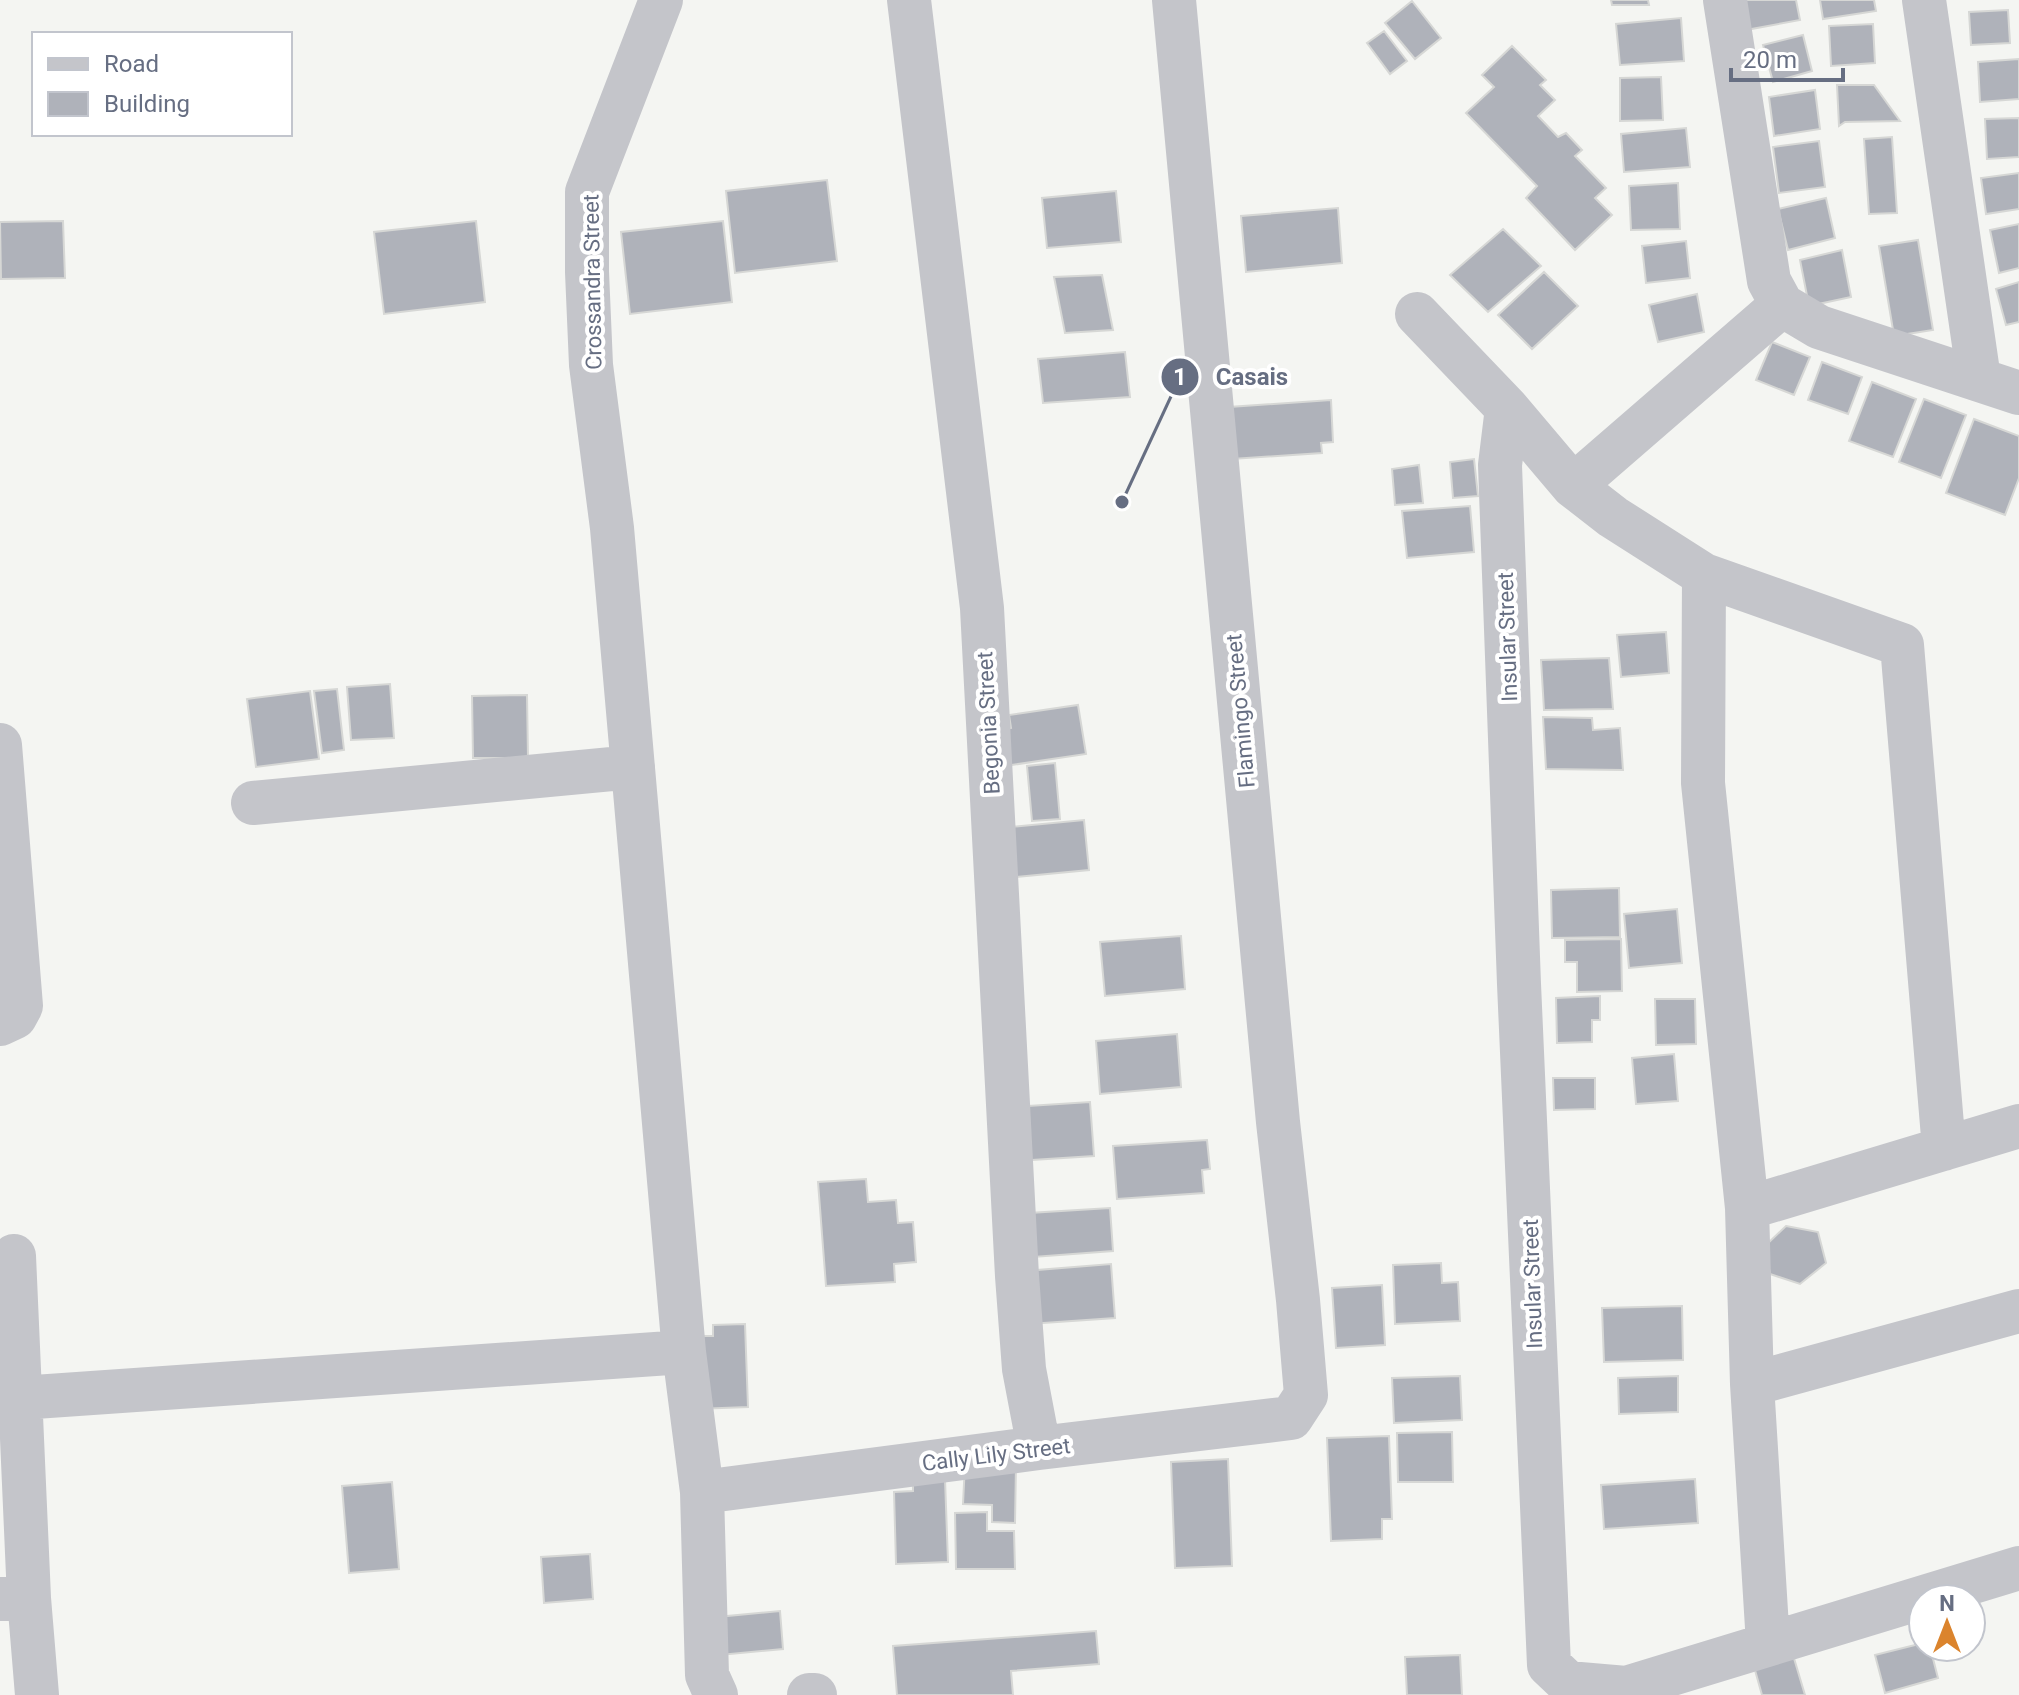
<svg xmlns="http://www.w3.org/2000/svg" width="2019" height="1695" font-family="Roboto,sans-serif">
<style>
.building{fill:#afb2ba;stroke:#d6d7d5;stroke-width:2}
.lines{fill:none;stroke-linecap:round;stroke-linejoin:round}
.minor{stroke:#c4c5ca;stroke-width:44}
.labels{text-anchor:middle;stroke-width:8;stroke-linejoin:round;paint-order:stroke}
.street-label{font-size:22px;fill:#666e82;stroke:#fff}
.leader{fill:none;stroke:#666e82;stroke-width:3}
.callout-dot{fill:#666e82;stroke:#fff;stroke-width:3}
.mark-label{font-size:24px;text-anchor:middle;font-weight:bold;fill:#fff}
.callout-label{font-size:24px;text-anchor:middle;font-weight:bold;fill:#666e82;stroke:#fff;stroke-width:8;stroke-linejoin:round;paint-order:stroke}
</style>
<rect width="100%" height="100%" fill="#f4f5f2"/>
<path class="building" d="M1611 0H1648L1649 5H1612Z
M1741 0H1796L1800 20 1746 30Z
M1820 0H1874L1876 11 1823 19Z
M1412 1 1441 38 1415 59 1385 23Z
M2008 10 2010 43 1971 45 1969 12Z
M1681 18 1684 61 1620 65 1616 24Z
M1873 24 1875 63 1831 66 1829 26Z
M1384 31 1407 61 1390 74 1367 43Z
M1803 35 1812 71 1773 82 1763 45Z
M1512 46 1546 80 1540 85 1555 100 1538 116 1558 137 1566 133 1582 150 1575 156 1606 188 1595 198 1612 215 1575 250 1526 198 1537 186 1466 113 1494 87 1482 75Z
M2019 59V99L1980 102 1978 62Z
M1661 77 1663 120 1620 121V78Z
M1837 85H1874L1900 121 1845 122 1839 126Z
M1815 90 1820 129 1774 136 1769 97Z
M2019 118V157L1987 159 1985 119Z
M1686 128 1690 167 1624 172 1621 134Z
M1892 137 1897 213 1869 214 1864 139Z
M1819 141 1825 187 1779 193 1773 147Z
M2019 173V209L1986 214 1981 178Z
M827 180 837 261 735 273 726 191Z
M1678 183 1680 229 1631 230 1629 186Z
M1116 191 1121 242 1047 248 1042 198Z
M1826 198 1835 238 1788 250 1778 209Z
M1338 208 1342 263 1246 272 1241 216Z
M63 221 65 278 1 279 0 222Z
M476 221 485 302 384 314 374 232Z
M723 221 732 302 630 314 621 232Z
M2019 224V268L1999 273 1990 230Z
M1503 229 1541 266 1488 312 1450 275Z
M1918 240 1933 330 1894 336 1879 246Z
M1686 241 1690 278 1646 283 1642 246Z
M1842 250 1851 297 1809 306 1800 260Z
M1544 272 1578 306 1532 349 1498 315Z
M1102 275 1113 330 1065 333 1054 277Z
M2019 282V322L2006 325 1996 289Z
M1697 294 1704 332 1658 342 1649 305Z
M1772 342 1810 357 1794 395 1756 380Z
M1125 352 1130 397 1043 403 1038 359Z
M1822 362 1862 377 1848 414 1808 400Z
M1872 382 1916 399 1893 457 1849 441Z
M1924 399 1966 415 1941 478 1899 462Z
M1331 400 1333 442 1321 443 1322 453 1232 459 1229 407Z
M1974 419 2019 436V478L2005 515 1946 493Z
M1474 459 1478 496 1453 498 1450 462Z
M1419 465 1423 503 1395 505 1392 469Z
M1470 506 1474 552 1407 558 1402 511Z
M1666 632 1669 673 1621 677 1617 635Z
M1609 658 1613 709 1544 710 1541 660Z
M390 684 394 738 351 740 347 687Z
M337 689 344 750 322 753 314 691Z
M310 691 319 759 256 767 247 699Z
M527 695 528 758H473L472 696Z
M1078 705 1086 754 1005 766 1000 730 1011 728 1009 715Z
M1543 717 1592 718 1593 730 1620 728 1623 770 1546 769Z
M1055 763 1060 819 1032 821 1027 766Z
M1084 820 1089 870 1015 877 1010 827Z
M1619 888 1620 937 1552 938 1551 890Z
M1677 909 1682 963 1629 968 1624 914Z
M1181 936 1185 989 1105 996 1100 942Z
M1621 939 1622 991 1577 992V962H1565V940Z
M1600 996V1020H1592V1042L1557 1043 1556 998Z
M1655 999H1695L1696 1044 1656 1045Z
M1177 1034 1181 1087 1100 1094 1096 1041Z
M1674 1054 1678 1101 1636 1104 1632 1058Z
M1553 1078H1595V1109L1554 1110Z
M1090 1102 1094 1156 1015 1161 1011 1107Z
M1207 1140 1210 1169 1202 1170 1204 1193 1117 1199 1113 1146Z
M866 1179 868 1202 896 1200 898 1223 913 1222 916 1262 894 1264 895 1282 826 1286 818 1182Z
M1110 1208 1113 1251 1033 1257 1029 1213Z
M1786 1226 1818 1232 1826 1263 1800 1284 1770 1274 1765 1246Z
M1441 1263 1442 1283 1458 1282 1460 1321 1395 1324 1393 1265Z
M1111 1264 1115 1318 1029 1324 1025 1271Z
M1382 1285 1385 1345 1336 1348 1332 1288Z
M1682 1306 1683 1360 1604 1362 1602 1308Z
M745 1324 748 1407 696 1409 693 1336H713V1325Z
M1460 1376 1462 1420 1394 1423 1392 1378Z
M1678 1376V1412L1619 1414 1618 1378Z
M1452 1432 1453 1482H1398L1397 1433Z
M1389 1436 1392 1519H1382V1539L1331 1541 1327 1438Z
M1228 1459 1232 1566 1175 1568 1171 1462Z
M965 1463 1016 1464 1015 1523 992 1522V1505L963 1504Z
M945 1479 948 1562 896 1564 894 1492 913 1491V1481Z
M1695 1479 1698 1523 1604 1529 1601 1485Z
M392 1482 399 1569 349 1573 342 1486Z
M987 1512V1531H1014L1015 1569H956L955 1513Z
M590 1554 593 1599 544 1603 541 1557Z
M780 1611 783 1649 720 1655 717 1617Z
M1096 1631 1099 1664 1011 1671 1013 1695H897L893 1646Z
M1923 1643V1647H1930L1938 1678 1885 1693 1875 1655Z
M1790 1645 1805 1695H1762L1751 1656Z
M1460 1655 1462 1695H1407L1405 1657Z"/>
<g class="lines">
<path class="minor" d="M661 0 587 192V272L591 365 612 528 684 1352 702 1492 707 1675 716 1695
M909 0 982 608 1017 1276 1024 1369 1039 1448
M1725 0 1769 281 1782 305 1819 327 2019 393
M1924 0 1979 379
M1417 314 1507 408 1573 486 1613 517 1704 575 1902 645 1944 1149
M1507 408 1500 465 1519 984 1549 1665 1568 1683 1626 1688 2019 1568
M1573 486 1782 305
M1704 575 1703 783 1747 1208
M0 745 21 1006 15 1017 0 1024
M253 803 633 767
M14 1256 29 1598
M1752 1384 2019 1311
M20 1398 684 1352
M702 1492 1039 1448 1291 1418 1306 1395 1298 1300 1278 1122 1174 0
M0 1599 29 1598 37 1695
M1768 1644 1752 1384 1747 1208 2019 1126
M809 1695H815"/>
</g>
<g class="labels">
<g class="street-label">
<text transform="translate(592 282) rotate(-91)" y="8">Crossandra Street</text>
<text transform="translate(1507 637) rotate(-92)" y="8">Insular Street</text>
<text transform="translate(1240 711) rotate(-95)" y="8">Flamingo Street</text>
<text transform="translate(988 723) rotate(-93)" y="8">Begonia Street</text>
<text transform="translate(1532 1284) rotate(-92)" y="8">Insular Street</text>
<text transform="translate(996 1454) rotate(-7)" y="8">Cally Lily Street</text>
</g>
</g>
<path class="leader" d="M1122 502L1180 377"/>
<g class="callout-dot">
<circle cx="1122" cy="502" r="8"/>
<circle cx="1180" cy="377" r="20"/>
</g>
<g class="mark-label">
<text x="1180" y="385">1</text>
</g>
<g class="callout-label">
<text x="1252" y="385">Casais</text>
</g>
<rect x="32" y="32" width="260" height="104" fill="#ffffff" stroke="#c2c5cd" stroke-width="2"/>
<rect x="48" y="58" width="40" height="12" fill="#c4c5ca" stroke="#c2c5cd" stroke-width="2"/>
<text x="104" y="72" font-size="24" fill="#666e82">Road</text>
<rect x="48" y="92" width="40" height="24" fill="#afb2ba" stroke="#c2c5cd" stroke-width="2"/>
<text x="104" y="112" font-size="24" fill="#666e82">Building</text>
<g transform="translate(1947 1623)"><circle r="38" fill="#ffffff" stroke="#c2c5cd" stroke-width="2"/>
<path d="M0-6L14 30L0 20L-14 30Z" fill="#db842d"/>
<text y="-12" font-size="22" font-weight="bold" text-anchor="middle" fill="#666e82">N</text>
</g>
<path d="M1731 68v12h112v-12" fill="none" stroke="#666e82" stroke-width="4"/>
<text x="1743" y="68" font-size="24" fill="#666e82" stroke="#ffffff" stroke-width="6" paint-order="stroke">20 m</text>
</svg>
